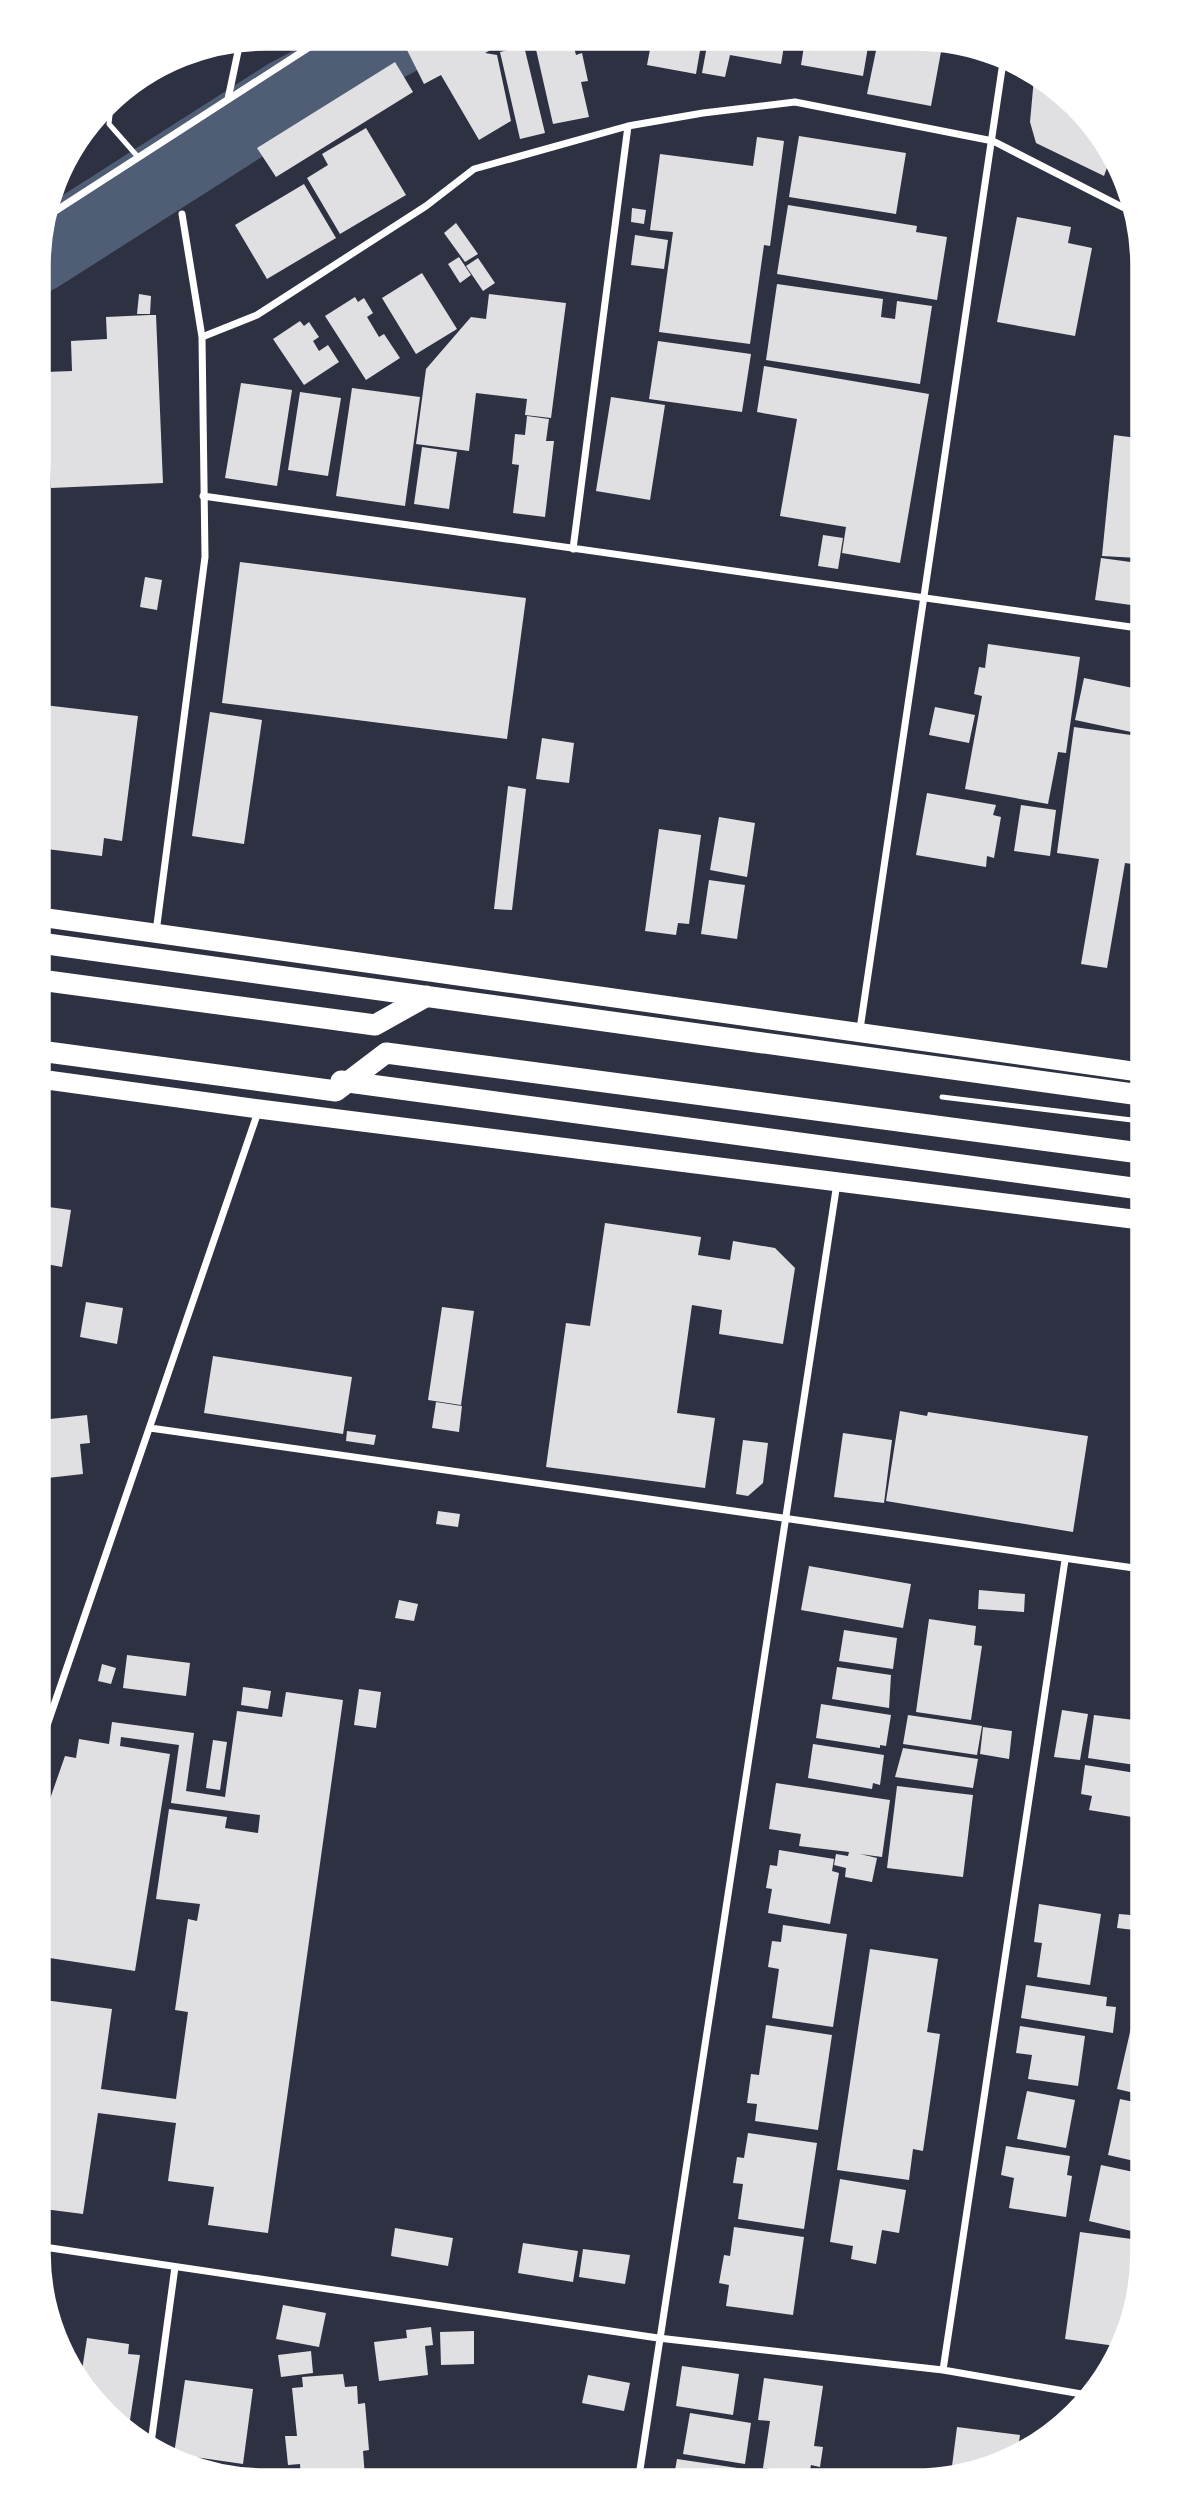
<svg xmlns="http://www.w3.org/2000/svg" width="1181" height="2519" font-family="Poppins,sans-serif">
<style>
.lines{fill:none;stroke-linecap:round;stroke-linejoin:round}
.river{stroke:#4f5d75;stroke-width:75}
.building{fill:#e0e0e3}
.service{stroke:#fff;stroke-width:5}
.minor{stroke:#fff;stroke-width:7}
.trunk{stroke:#fff;stroke-width:19}
.motorway{stroke:#fff;stroke-width:21}
.rim{fill:none;stroke:#fff;stroke-width:3.5}
</style>
<rect width="100%" height="100%" fill="#2d3142"/>
<g class="lines">
<path class="river" d="M37 256 286 97 398 38"/>
</g>
<path class="building" d="M432 38H513L485 53 497 55 511 121 479 140 441 75 424 84 407 50Z
M562 39H572L576 55 582 53 588 81 581 82 589 117 553 124 535 45Z
M652 39H702L696 74 647 65Z
M708 40H785L781 64 730 55 725 77 702 73Z
M805 40 869 41 863 76 801 65Z
M878 41H943L931 106 867 94Z
M524 46 545 133 520 139 500 52Z
M395 62 413 92 276 177 257 148Z
M1034 78 1067 94 1113 151 1104 176 1036 143 1030 122Z
M366 128 406 195 340 234 307 178 328 165 322 154Z
M799 136 906 153 896 214 789 197Z
M757 137 784 141 770 246 764 245 750 344 659 332 673 232 650 230 660 154 753 166Z
M304 184 336 238 267 279 235 225Z
M788 205 917 226 916 232 947 237 937 300 777 274Z
M632 208 646 210 644 224 631 222Z
M1017 217 1071 227 1068 243 1092 248 1075 336 997 322Z
M456 223 478 254 465 262 444 233Z
M635 235 668 240 664 269 631 265Z
M459 257 471 275 460 283 448 264Z
M478 258 495 283 483 291 466 266Z
M422 273 457 329 416 354 382 298Z
M777 284 883 299 881 317 895 319 897 301 932 306 920 384 766 360Z
M139 294 151 296 150 314H137Z
M489 294 566 303 551 418 525 415 527 399 476 393 469 451 416 444 426 369 471 317 486 319Z
M355 297 358 302 364 298 373 313 367 317 379 337 384 334 400 358 366 380 325 316Z
M149 315H156L163 483 51 488 46 372 72 371 71 341 107 339 106 317Z
M300 321 304 326 309 322 319 337 313 341 319 351 328 345 339 362 304 385 273 339Z
M658 341 751 354 742 412 649 399Z
M764 366 929 394 900 563 842 553 846 527 780 516 797 419 757 412Z
M241 383 292 390 277 486 225 478Z
M352 388 420 397 405 506 336 496Z
M300 392 341 398 328 476 288 470Z
M611 397 665 405 650 500 596 491Z
M527 416 549 419 546 441H554L545 517 513 513 519 465 512 464 515 434 525 435Z
M1114 435 1137 438 1138 558 1102 556Z
M422 447 457 452 449 509 414 504Z
M823 535 843 538 838 569 818 566Z
M1101 558 1138 563V606L1095 600Z
M240 562 526 598 507 739 222 703Z
M145 577 162 580 157 610 140 607Z
M988 644 1080 657 1066 753 1058 752 1048 804 965 789 982 696 974 694 979 667 985 668Z
M1084 678 1138 689 1136 733 1075 720Z
M44 705 138 716 122 841 104 838 102 856 39 848V741Z
M935 707 975 715 969 743 929 735Z
M210 712 262 720 244 844 192 836Z
M1074 727 1138 736 1139 865 1125 863 1107 968 1081 964 1099 859 1057 853Z
M542 738 574 743 569 783 536 779Z
M508 786 526 789 512 910 494 909Z
M927 793 996 805 993 815 1001 817 994 858 987 856 986 867 916 855Z
M1021 805 1056 810 1050 856 1014 851Z
M719 817 755 823 747 877 710 870Z
M659 829 701 835 689 924 678 923 676 935 645 931Z
M709 880 745 885 737 939 701 934Z
M41 1206 71 1210 62 1267 41 1263Z
M605 1223 701 1237 698 1255 730 1260 733 1241 775 1248 795 1268 783 1344 719 1334 722 1310 692 1305 677 1413 715 1418 705 1488 546 1467 566 1323 590 1326Z
M86 1302 123 1308 117 1344 80 1337Z
M442 1307 474 1311 461 1405 428 1400Z
M213 1356 352 1377 343 1434 204 1413Z
M436 1402 462 1406 459 1432 432 1428Z
M900 1411 927 1416 928 1412 1088 1436 1073 1532 886 1501Z
M87 1415 90 1443 80 1444 83 1474 47 1478 41 1420Z
M347 1431 376 1435 374 1445 346 1441Z
M843 1433 892 1440 884 1503 834 1497Z
M743 1440 768 1443 763 1483 748 1496 736 1494Z
M438 1511 460 1514 458 1527 436 1524Z
M809 1566 911 1584 903 1628 801 1610Z
M979 1590 1025 1594 1024 1612 978 1609Z
M399 1600 418 1604 414 1621 395 1618Z
M929 1619 976 1626 974 1645 982 1646 971 1720 916 1712Z
M844 1630 897 1638 893 1669 839 1661Z
M127 1655 190 1663 186 1696 123 1688Z
M102 1664 116 1668 111 1684 98 1681Z
M837 1667 891 1675 889 1708 832 1699Z
M243 1687 271 1691 268 1709 241 1705Z
M359 1689 381 1692 376 1728 354 1725Z
M286 1692 343 1700 268 2233 208 2225 214 2187 168 2181 176 2123 98 2113 83 2214 44 2209V2000L112 2009 101 2089 176 2099 188 2012 175 2010 188 1919 197 1921 200 1904 156 1899 169 1809 227 1817 225 1828 258 1833 260 1815 171 1803 179 1745 121 1737 120 1746 170 1754 135 1971 43 1957V1819L65 1756 76 1758 79 1739 109 1744 112 1722 194 1733 186 1791 225 1797 237 1711 282 1717Z
M821 1704 891 1715 886 1746 880 1745V1748L816 1738Z
M1062 1710 1088 1714 1080 1760 1054 1757Z
M908 1715 982 1726 977 1755 903 1744Z
M1094 1715 1142 1721V1766L1088 1758Z
M983 1727 1012 1731 1009 1759 980 1754Z
M213 1740 227 1742 220 1790 206 1788Z
M813 1744 884 1755 880 1785 873 1783 872 1789 808 1778Z
M903 1748 978 1759 973 1788 895 1777Z
M1085 1765 1142 1774 1140 1804 1134 1803 1132 1817 1089 1810 1092 1796 1081 1794Z
M776 1783 890 1800 882 1857 860 1854 877 1858 872 1882 845 1877 846 1868 834 1865 836 1854 848 1856 849 1852 799 1846 801 1834 769 1829Z
M897 1786 973 1795 963 1877 887 1868Z
M779 1850 834 1859 832 1871 839 1873 830 1924 768 1913 772 1889 766 1888 770 1865 777 1866Z
M1039 1904 1101 1914 1090 1985 1037 1977 1042 1943 1034 1942Z
M1119 1914 1142 1916 1143 1931 1117 1928Z
M783 1925 847 1934 833 2027 772 2018 779 1969 768 1967 772 1941 781 1942Z
M870 1949 938 1959 927 2032 940 2034 923 2151 913 2149 909 2180 837 2170Z
M1026 1985 1107 1997 1106 2006 1116 2007 1113 2033 1021 2018Z
M1133 2019 1143 2021V2095L1117 2089Z
M766 2025 832 2035 818 2130 755 2121 757 2104 747 2103 751 2074 759 2075Z
M1020 2026 1085 2036 1078 2086 1028 2079 1032 2055 1016 2053Z
M1027 2091 1075 2100 1066 2148 1017 2139Z
M1120 2099 1143 2104V2163L1108 2155Z
M748 2133 817 2143 804 2229 738 2219 743 2184 733 2183 737 2157 744 2158Z
M1006 2146 1070 2156 1067 2175 1072 2176 1066 2217 1009 2208 1014 2178 1001 2175Z
M1101 2165 1143 2174 1144 2234 1089 2221Z
M840 2179 906 2190 899 2233 882 2230 876 2264 851 2259 853 2246 830 2242Z
M734 2227 804 2237 793 2315 726 2306 729 2285 719 2283 724 2255 730 2256Z
M395 2228 453 2238 448 2266 391 2256Z
M1080 2232 1139 2240 1123 2347 1065 2339Z
M523 2243 578 2251 573 2282 518 2273Z
M583 2249 630 2255 625 2284 579 2277Z
M283 2305 326 2313 319 2347 276 2339Z
M431 2327 433 2345 425 2346 428 2375 379 2381 374 2342 407 2338 406 2330Z
M474 2331V2364L441 2365 440 2332Z
M87 2338 129 2344 128 2354 140 2355 130 2420 108 2417 80 2383Z
M311 2351 313 2373 281 2377 278 2355Z
M682 2366 739 2374 733 2415 676 2406Z
M343 2374 345 2387 357 2386 358 2404 365 2403 369 2450 363 2451 365 2477 301 2478 300 2464 288 2465 285 2436H297L292 2388 303 2387 302 2377Z
M588 2375 630 2383 624 2411 582 2403Z
M764 2378 823 2386 814 2446 823 2447 820 2467 811 2465 809 2475 763 2468 770 2421 758 2420Z
M185 2380 253 2389 243 2464 174 2454Z
M690 2413 751 2423 745 2464 683 2454Z
M957 2427 1020 2435 1017 2455 975 2474H951Z
M677 2459 751 2470 750 2475 674 2476Z"/>
<g class="lines">
<path class="service" d="M112 97 109 124 138 157
M942 1097 1140 1121"/>
<path class="minor" d="M228 99 240 42
M46 217 325 37
M202 337 257 315 426 206 474 169 628 126 703 113 795 102 993 141 1136 214
M203 496 1138 628
M573 549 628 126
M156 932 205 557 202 337 182 214
M860 1029 1003 62
M150 1428 1141 1569
M43 1737 258 1112
M44 2247 658 2338 943 2370 1093 2396
M943 2370 1065 1560
M151 2443 175 2267
M639 2476 837 1183"/>
<path class="trunk" d="M40 917 1139 1072
M40 1079 259 1109 1140 1220"/>
<path class="motorway" d="M40 943 1140 1095
M40 980 375 1025 427 996
M40 1051 336 1091 386 1053 1140 1153
M341 1081 1140 1189"/>
</g>
<path d="M0 0H1181V2519H0ZM266 49H915A217 217 0 0 1 1132 266V2253A217 217 0 0 1 915 2470H266A217 217 0 0 1 49 2253V266A217 217 0 0 1 266 49Z" fill="#fff" fill-rule="evenodd"/>
<path class="rim" d="M266 49H915A217 217 0 0 1 1132 266V2253A217 217 0 0 1 915 2470H266A217 217 0 0 1 49 2253V266A217 217 0 0 1 266 49Z"/>
</svg>
